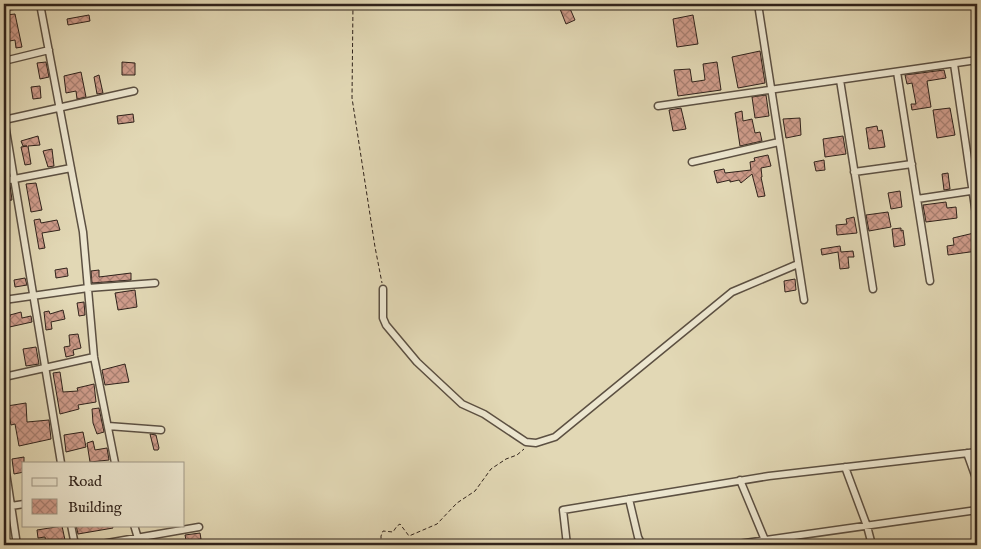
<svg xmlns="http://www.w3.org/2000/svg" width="981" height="549" font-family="'IM FELL English',serif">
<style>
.building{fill:url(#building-cross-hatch);stroke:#2f221b}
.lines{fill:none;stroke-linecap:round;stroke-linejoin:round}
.street-casing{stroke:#5c5042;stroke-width:9}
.path{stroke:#2f221b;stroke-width:1;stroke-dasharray:4 2.5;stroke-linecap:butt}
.street{stroke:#ece6cf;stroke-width:6}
</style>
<defs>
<pattern id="building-cross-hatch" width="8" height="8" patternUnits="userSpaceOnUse" patternTransform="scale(1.25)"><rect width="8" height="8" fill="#cf9c8b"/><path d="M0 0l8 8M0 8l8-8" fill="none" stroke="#a87f71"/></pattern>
</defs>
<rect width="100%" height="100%" fill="#e2d8b5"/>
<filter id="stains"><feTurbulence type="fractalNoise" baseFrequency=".004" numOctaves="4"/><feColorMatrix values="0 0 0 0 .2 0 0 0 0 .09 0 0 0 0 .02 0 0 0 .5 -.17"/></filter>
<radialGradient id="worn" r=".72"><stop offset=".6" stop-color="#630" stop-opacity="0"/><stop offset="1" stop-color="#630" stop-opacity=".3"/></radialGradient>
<path class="building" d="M558 4H568L575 20 566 24Z
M15 14 22 47 16 48 15 40 4 42V34L10 33 6 15Z
M89 15 90 21 68 25 67 19Z
M693 15 698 44 677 47 673 19Z
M760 51 765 83 738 88 732 57Z
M46 62 49 77 40 79 37 63Z
M122 62 135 63V75H122Z
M717 62 721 90 678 96 674 70 690 69 692 82 705 80 703 64Z
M944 70 946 78 927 81 931 107 912 110 911 104H916L912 83 907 84 905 75Z
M81 72 86 97 77 99 76 91 66 93 64 76Z
M99 75 103 93 97 94 94 77Z
M40 86 41 98 33 99 31 87Z
M766 95 769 116 755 118 752 97Z
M681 108 686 129 673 131 669 110Z
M950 108 955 135 937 138 933 110Z
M742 111 743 121 752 119 755 133 760 132 762 141 740 146 735 113Z
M133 114 134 122 118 124 117 116Z
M800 118 801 135 786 138 783 119Z
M877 126 878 131 882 130 885 147 869 149 866 128Z
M38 136 40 145 28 146 31 164 25 165 21 147 27 146H23L21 141Z
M843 136 846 154 825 157 823 139Z
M52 149 54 166 48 167 43 151Z
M768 155 771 166 761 168 762 177H761L765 196 758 197 752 174 741 183 739 180 730 182V180L717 183 714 171 724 169 725 173 751 170 750 162 755 161 754 158Z
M824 160 825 170 816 171 814 162Z
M948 173 950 189 944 190 942 174Z
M36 183 42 210 31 212 26 184Z
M10 185 12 200 4 201V186Z
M900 191 902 207 891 209 888 193Z
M946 202 947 208 956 207 957 218 926 222 923 205Z
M888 212 891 227 869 231 866 215Z
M854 217 857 233 837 235 836 225 847 224 846 219Z
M40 219 41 223 57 220 60 230 42 233 45 248 39 249 34 220Z
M901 228V231L903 230 905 245 894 247 892 229Z
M974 233 977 251 948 255 947 246 954 245 953 238Z
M840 246 841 252 853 251 854 257H848L849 268 840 269 838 252 822 255 821 249Z
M67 268 68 276 56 278 55 270Z
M99 270V277L131 273V280L92 283 91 271Z
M25 278 27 285 15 287 14 280Z
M795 279 796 290 785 292 784 281Z
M135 290 137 307 118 310 115 293Z
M84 302 85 315 79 316 77 303Z
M63 310 65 319 51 322 52 329 46 330 44 312 49 311 50 314Z
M21 312 22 318 31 316 32 322 5 328 4 318 10 317V315Z
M78 334 81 348 73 350 74 355 66 357 64 347 70 346 69 335Z
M36 347 39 364 26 366 23 349Z
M125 364 129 382 105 385 102 370Z
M60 372 63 392 78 391 77 388 94 384 96 402 78 405 79 409 60 414 53 373Z
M26 403 27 422 49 420 51 439 19 446 15 424 11 425 7 406Z
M99 408 104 432 97 434 93 423 92 409Z
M83 432 86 447 66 452 64 435Z
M150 434 156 435 159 448 158 450H154Z
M93 441 95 450 107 448 109 460 90 462 87 443Z
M24 457V472L14 474 12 459Z
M76 525H112L113 528 78 534Z
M62 526 65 540 46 544 45 537 38 538 37 530Z
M200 533 201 539 195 540 196 545H187L185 535Z"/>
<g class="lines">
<defs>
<path id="street" d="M40 4 83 232 94 357 115 463
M758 4 804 300
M4 7 23 4
M4 61 49 50
M954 64 977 221
M897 72 930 281
M840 80 873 289
M658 106 977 60
M4 118 61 463
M4 120 134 91
M692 162 779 142
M854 172 912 164
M4 181 71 168
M917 199 977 190
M383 289V318L386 325 417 362 462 404 484 414 526 442 536 443 555 437 732 292 798 264
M4 300 88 288 155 283
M4 377 94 357
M108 426 161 430
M967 453 977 481
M4 459 17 545
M845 467 867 526 872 545
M740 480 767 545
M629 499 638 537 642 545
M11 506 24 504
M71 525 75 545
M134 525 140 545
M96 545 199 527
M567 545 563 510 769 476 977 452
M731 545 977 510"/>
</defs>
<use href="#street" class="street-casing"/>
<path class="path" d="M353 4 352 98 375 247 382 283
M381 545V536L383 531 393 532 397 526 400 524 409 536 437 524 457 503 475 491 491 469 506 459 517 455 524 449"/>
<use href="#street" class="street"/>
</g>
<rect width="981" height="549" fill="none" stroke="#e2d8b5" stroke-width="20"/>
<rect x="5" y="5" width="971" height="539" fill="none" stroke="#2f221b" stroke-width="2.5"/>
<rect x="10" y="10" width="961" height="529" fill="none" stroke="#2f221b"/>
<rect x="22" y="462" width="162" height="65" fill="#ece6cf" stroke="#a09887"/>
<rect x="32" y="478" width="25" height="8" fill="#ece6cf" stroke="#a09887"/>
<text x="68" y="486" font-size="15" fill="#2f221b">Road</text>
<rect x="32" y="499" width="25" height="15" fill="url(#building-cross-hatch)" stroke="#a09887"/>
<text x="68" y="512" font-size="15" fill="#2f221b">Building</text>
<rect width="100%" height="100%" filter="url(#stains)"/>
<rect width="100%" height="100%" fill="url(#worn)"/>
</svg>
